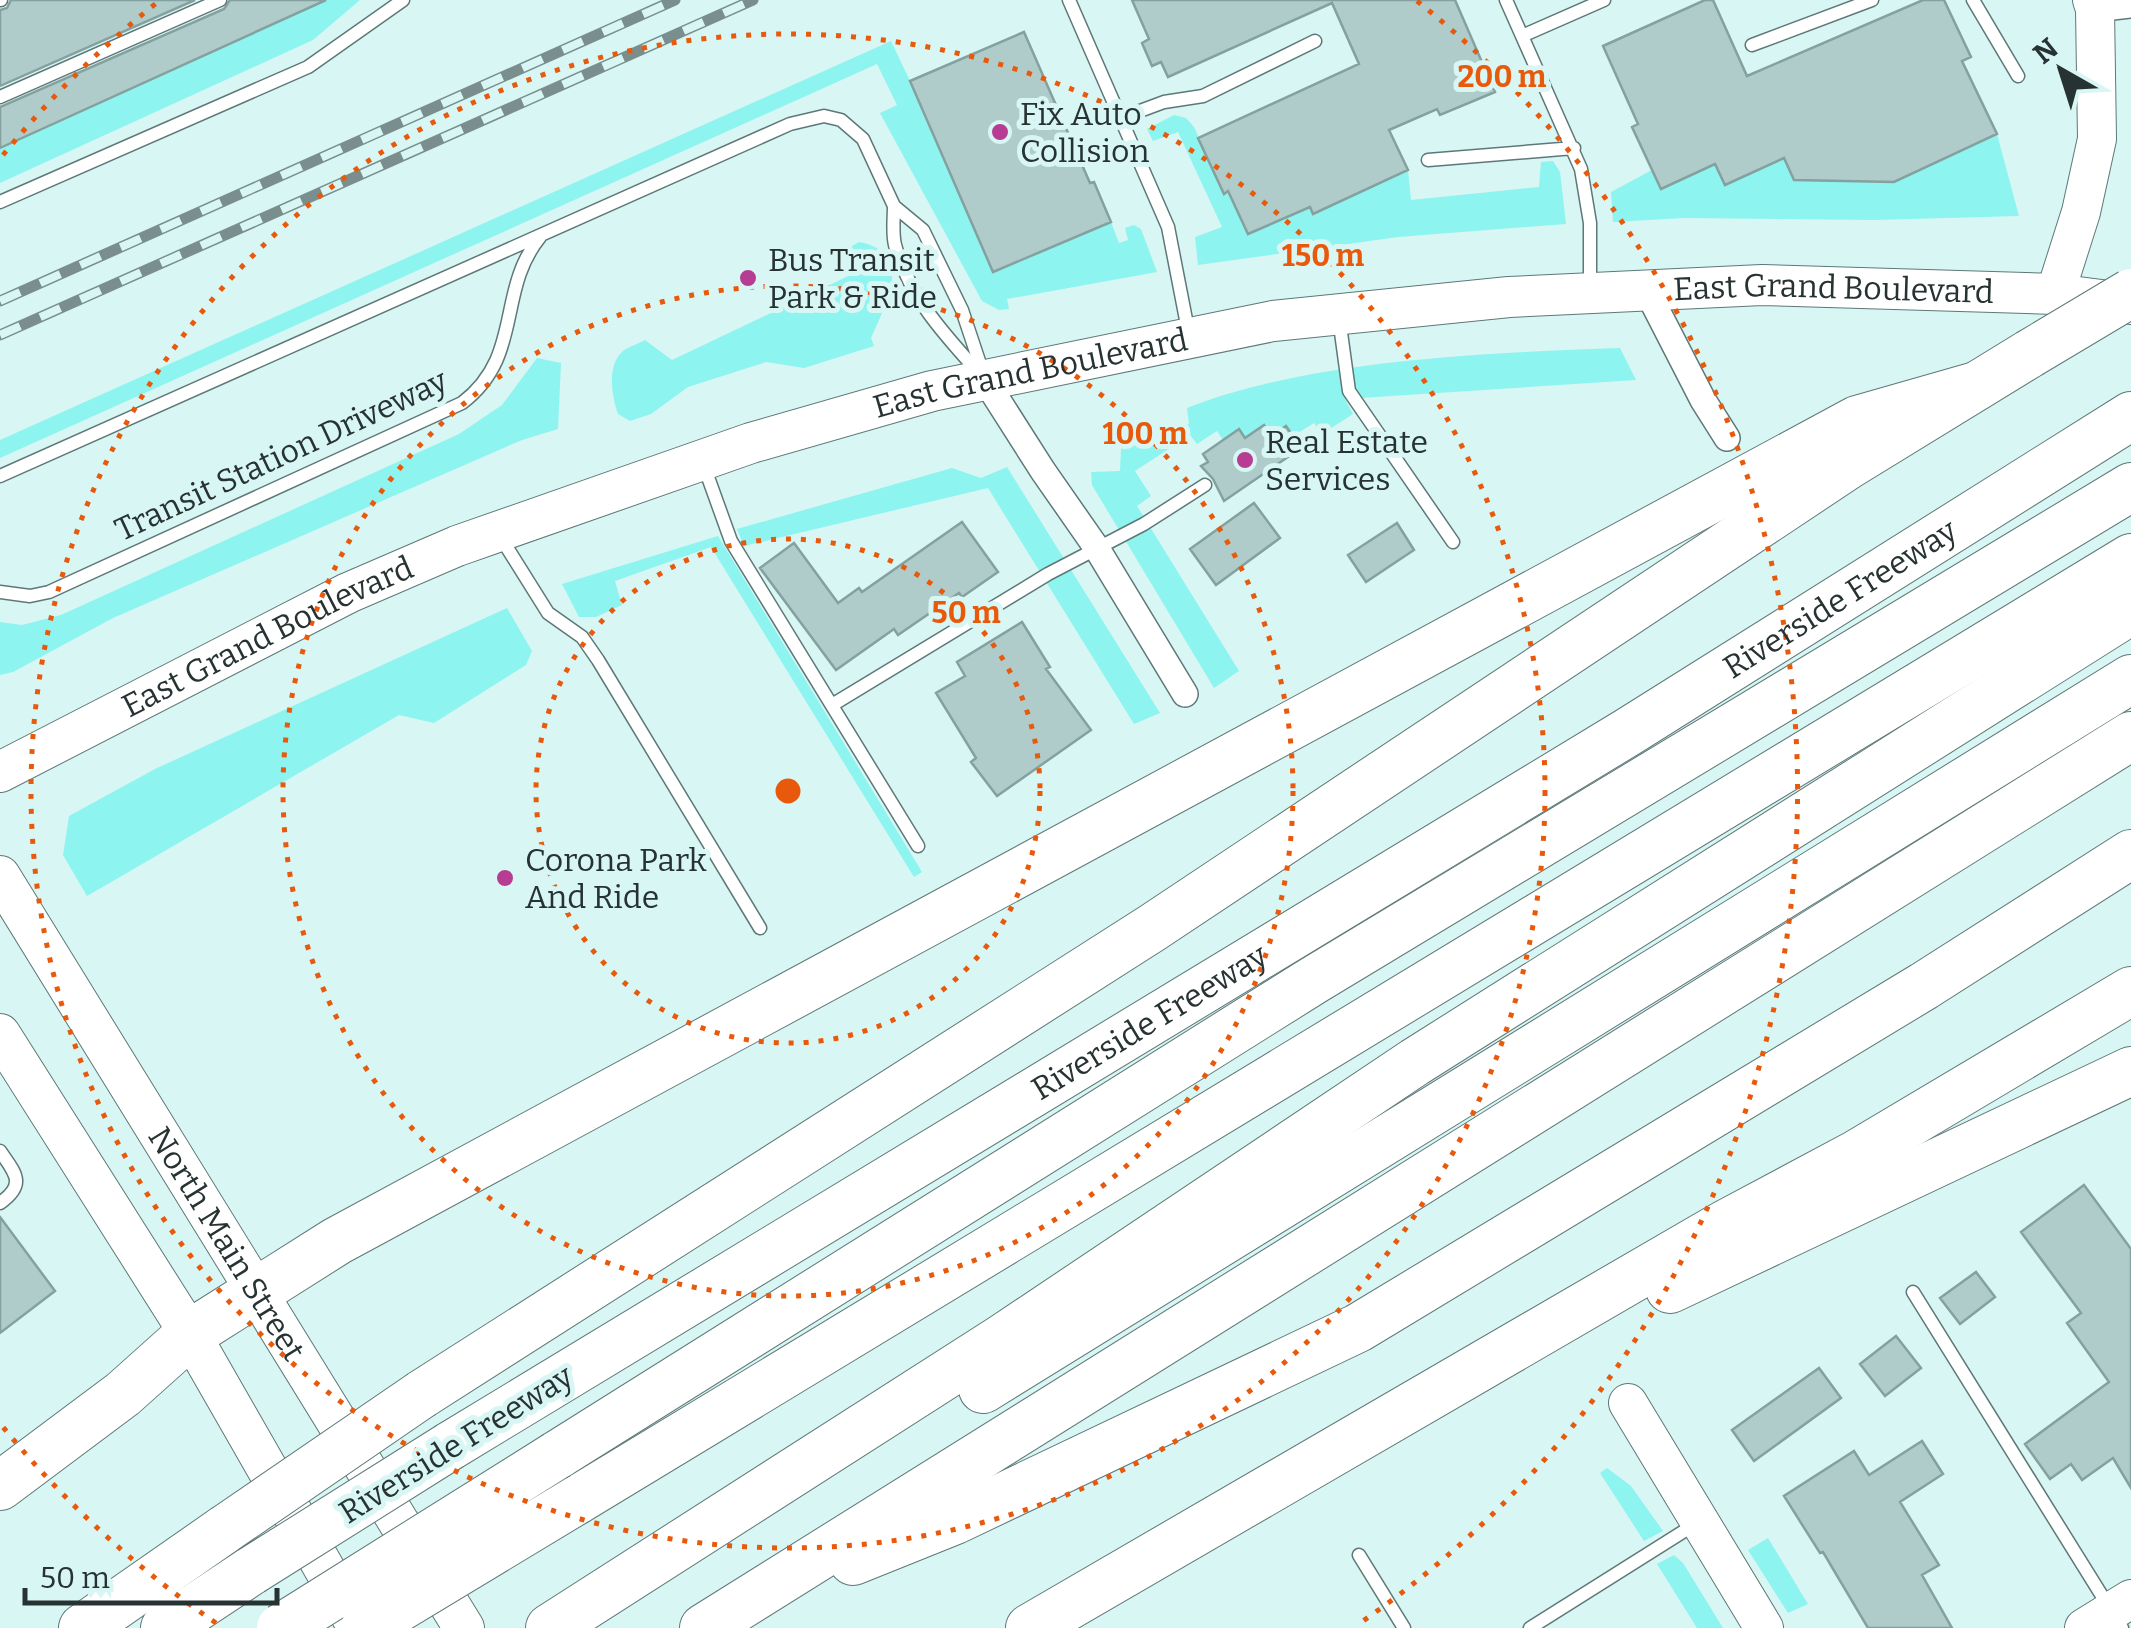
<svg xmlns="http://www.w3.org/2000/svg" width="2131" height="1628" font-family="Bitter,serif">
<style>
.green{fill:#8df4f0}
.building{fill:#afccca;stroke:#85a19f;stroke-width:2.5}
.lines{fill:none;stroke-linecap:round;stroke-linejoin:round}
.lane-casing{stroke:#5e7877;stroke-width:15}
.street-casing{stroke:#5e7877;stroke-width:28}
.secondary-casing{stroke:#5e7877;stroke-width:40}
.primary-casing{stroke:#5e7877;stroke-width:42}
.highway-casing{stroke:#5e7877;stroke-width:50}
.lane{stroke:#fff;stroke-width:12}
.street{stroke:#fff;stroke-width:25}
.secondary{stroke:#fff;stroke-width:38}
.primary{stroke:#fff;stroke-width:40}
.highway{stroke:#fff;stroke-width:48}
.rail-casing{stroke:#7a8f8d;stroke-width:11}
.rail{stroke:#d8f6f4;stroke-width:8;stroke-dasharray:22;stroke-linecap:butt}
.highway-bridge-casing{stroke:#5e7877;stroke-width:50;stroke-linecap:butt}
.highway-bridge{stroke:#fff;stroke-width:48}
.ring{fill:none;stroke:#e8590c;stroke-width:5;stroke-dasharray:5 10}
.poi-dot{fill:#b63d91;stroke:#d8f6f4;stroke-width:4}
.labels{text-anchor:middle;stroke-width:10;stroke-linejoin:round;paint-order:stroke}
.poi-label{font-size:32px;fill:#273332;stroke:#d8f6f4;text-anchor:start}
.street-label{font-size:32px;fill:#273332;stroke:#d8f6f4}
.centre{fill:#e8590c;stroke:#d8f6f4;stroke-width:5}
.ring-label{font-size:30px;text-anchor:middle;font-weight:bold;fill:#e8590c;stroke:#d8f6f4;stroke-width:10;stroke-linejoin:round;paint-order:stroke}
</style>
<rect width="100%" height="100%" fill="#d8f6f4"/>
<path class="green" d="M326 0H360L313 40 0 183V148Z
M891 41 910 81 1052 246 1111 222 1119 243 1128 240 1125 228 1134 225 1141 229 1157 272 1007 299 1009 309 999 310 982 301 880 113 897 105 877 64 0 458V440Z
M1174 115 1186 118 1194 127 1224 193 1229 191 1248 234 1310 207 1313 214 1408 170 1411 200 1539 187 1541 162 1553 161 1560 172 1566 224 1398 237 1198 265 1195 237 1222 227 1178 132 1153 141 1147 129Z
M1997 134 2019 216 1874 220 1684 218 1613 222 1611 192 1652 170 1661 188 1715 164 1725 185 1784 158 1795 180 1894 182Z
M859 242C899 249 892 279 892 312L883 311 871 338 874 346 804 368 766 362 688 387 651 414 630 421 618 414C612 396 606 366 623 351 628 347 638 344 645 340L672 360 861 270 842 252Z
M1620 348 1636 380 1345 399 1353 414 1322 434 1314 423 1293 436 1286 426 1271 436 1245 438 1239 429 1223 440 1217 431 1197 444 1190 435 1135 471 1151 496 1137 506 1239 671 1214 688 1092 485 1091 472 1120 471 1121 448 1128 438 1189 424 1187 408C1312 359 1486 353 1620 348Z
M537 358 561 363 558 429 522 440 113 618 13 672 0 675V622L22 625 61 615 459 434 502 405Z
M1007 467 1160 713 1134 724 988 488 744 546 737 529 952 468 981 478Z
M718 536 922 872 914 877 711 547 615 581 622 605 596 617H579L562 584Z
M507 608 532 651 526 665 434 723 399 715 87 896 63 855 69 816 155 769Z
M1607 1468 1631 1486 1663 1531 1644 1541 1600 1473Z
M1768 1538 1808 1604 1788 1613 1748 1550Z
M1674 1555 1683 1563 1723 1628H1697L1657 1564Z"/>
<path class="building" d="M11 0H195L0 86V10L7 8Z
M230 0H326L0 148V107L224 9Z
M1132 0H1455L1495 92 1440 115 1437 109 1389 130 1408 170 1313 214 1310 207 1248 234 1228 191 1224 194 1198 138 1359 64 1332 3 1168 77 1161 62 1152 66 1142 43 1149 39Z
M1705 0H1713L1747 76 1923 0H1944L1971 57 1962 61 1997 134 1894 182 1794 180 1784 158 1725 185 1715 164 1661 189 1632 127 1638 124 1603 46Z
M1024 32 1090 183 1094 182 1111 222 993 272 910 81Z
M1264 425 1271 436 1286 426 1301 448 1224 501 1213 479 1201 466 1208 462 1203 454 1239 429 1245 438Z
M1254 503 1280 538 1216 585 1190 549Z
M962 522 998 572 962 597 959 593 898 635 894 629 836 670 760 568 794 543 838 603 859 588 862 592Z
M1397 523 1414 550 1366 582 1348 555Z
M1022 622 1050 667 1046 669 1091 730 997 796 971 762 976 758 936 693 965 676 957 662Z
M2084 1185 2131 1249V1488L2113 1458 2082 1480 2071 1464 2050 1479 2025 1444 2109 1382 2067 1323 2081 1313 2021 1232Z
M0 1217 55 1291 0 1333Z
M1976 1272 1995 1297 1960 1324 1940 1298Z
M1896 1336 1921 1368 1885 1396 1860 1364Z
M1819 1368 1841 1398 1754 1461 1732 1430Z
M1922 1441 1943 1474 1900 1502 1939 1565 1922 1575 1952 1628H1868L1823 1552 1820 1553 1784 1496 1854 1451 1869 1475Z"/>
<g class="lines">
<defs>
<path id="lane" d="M0 0H1
M1069 0 1168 227 1189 335
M1506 0 1581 169 1590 223V286
M1973 0 2018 76
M1522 36 1604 0
M1752 45 1872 0
M0 97 220 0
M1121 118 1164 102 1203 96 1315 41
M1428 160 1574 148
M0 202 308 67 403 0
M894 206C894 218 892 233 895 245 910 298 944 334 980 374
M1339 318 1349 391 1453 542
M704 466 731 541 918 846
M0 476 790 124 824 116 841 120 863 139 894 206 923 230 962 310 984 376
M501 538 548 613 582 637 598 660 760 928
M0 592 30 596 49 592 462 403C524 356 496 291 540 237
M832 705 1048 574 1144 524 1205 485
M0 1151C15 1173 27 1184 0 1203
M1913 1292 2122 1628
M1359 1555 1404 1628
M1530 1628 1697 1523"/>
<path id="street" d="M2095 9 2131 5
M1647 291 1703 400 1727 438
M985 380 1043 471 1096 547 1185 694"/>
<path id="secondary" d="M2055 294 2081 212 2097 139 2095 9 2092 0
M1628 1403 1764 1628
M2084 1628 2131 1599"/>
<g id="primary">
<path id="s1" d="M0 772 348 593 457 546 751 443 932 391 1273 321 1509 297 1762 285 2055 294 2131 304"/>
<path id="s2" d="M0 876 464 1628"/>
<path d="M0 1034 190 1334 352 1617"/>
</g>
<g id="highway">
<path d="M1670 1289 2131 1071"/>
<path d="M983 1389 2131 679"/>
<path d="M422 1394 1152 928 1848 465 2029 354"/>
<path id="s3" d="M450 1446 1628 732 2131 416"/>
<path d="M557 1455 1314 980 2131 487"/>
<path d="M0 1486 123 1394 190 1334 337 1241 1857 420 1976 386"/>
<path d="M577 1500 2131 558"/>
<path d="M853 1561 955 1520 1358 1328 1924 986 2131 854"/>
<path d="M83 1628 225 1529"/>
<path d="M165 1628 251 1571"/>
<path d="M550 1628 1003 1338 1415 1062 2131 610"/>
<path d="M704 1628 2131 736"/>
<path d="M1030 1628 1724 1225 1857 1154 2131 991"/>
</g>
</defs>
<use href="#lane" class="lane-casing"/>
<use href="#street" class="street-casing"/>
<use href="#secondary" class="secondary-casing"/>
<use href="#primary" class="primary-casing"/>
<use href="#highway" class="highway-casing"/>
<use href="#lane" class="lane"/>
<use href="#street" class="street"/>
<use href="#secondary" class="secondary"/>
<use href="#primary" class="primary"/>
<use href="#highway" class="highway"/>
<defs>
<path id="rail" d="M0 301 675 0
M0 335 753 0"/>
</defs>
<use href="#rail" class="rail-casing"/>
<use href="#rail" class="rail"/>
<defs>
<path id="highway-bridge" d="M2029 354 2131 293
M225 1529 422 1394
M251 1571 450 1446
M281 1628 557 1455
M365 1628 577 1500"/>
</defs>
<use href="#highway-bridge" class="highway-bridge-casing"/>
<use href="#highway-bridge" class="highway-bridge"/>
</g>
<g class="ring">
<circle cx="788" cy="791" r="252"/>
<circle cx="788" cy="791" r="505"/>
<circle cx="788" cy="791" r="757"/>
<path d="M216 1623A1010 1010 0 0 1 3 1427M3 155A1010 1010 0 0 1 159 1M1417 1A1010 1010 0 0 1 1360 1623"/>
</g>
<g class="poi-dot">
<circle cx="1000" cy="132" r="10"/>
<circle cx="748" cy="278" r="10"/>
<circle cx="1245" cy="460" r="10"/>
<circle cx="505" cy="878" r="10"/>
</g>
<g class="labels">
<g class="poi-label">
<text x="1020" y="125">Fix Auto<tspan x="1020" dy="37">Collision</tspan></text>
<text x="768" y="271">Bus Transit<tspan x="768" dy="37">Park &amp; Ride</tspan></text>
<text x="1265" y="453">Real Estate<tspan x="1265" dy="37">Services</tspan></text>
<text x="525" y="871">Corona Park<tspan x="525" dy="37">And Ride</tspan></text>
</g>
<g class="street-label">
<text dy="11" stroke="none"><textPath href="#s1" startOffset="1920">East Grand Boulevard</textPath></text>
<text dy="11" stroke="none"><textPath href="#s1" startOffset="1110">East Grand Boulevard</textPath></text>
<text transform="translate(281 455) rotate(-25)" y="11">Transit Station Driveway</text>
<text dy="11" stroke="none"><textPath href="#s3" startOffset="1628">Riverside Freeway</textPath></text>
<text dy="11" stroke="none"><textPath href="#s1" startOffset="300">East Grand Boulevard</textPath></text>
<text dy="11" stroke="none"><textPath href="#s3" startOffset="818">Riverside Freeway</textPath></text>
<text dy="11" stroke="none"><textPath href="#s2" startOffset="432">North Main Street</textPath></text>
<text transform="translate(456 1444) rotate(-32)" y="11">Riverside Freeway</text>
</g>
</g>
<circle cx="788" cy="791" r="15" class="centre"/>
<g class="ring-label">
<text x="1502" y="87">200 m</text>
<text x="1323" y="266">150 m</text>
<text x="1145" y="444">100 m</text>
<text x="966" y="623">50 m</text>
</g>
<g transform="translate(2061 70) rotate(321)" stroke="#d8f6f4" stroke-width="8" paint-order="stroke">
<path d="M0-8L18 38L0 25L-18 38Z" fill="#273332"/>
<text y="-15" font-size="28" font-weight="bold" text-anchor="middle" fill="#273332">N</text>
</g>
<path d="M25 1588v15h252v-15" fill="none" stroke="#273332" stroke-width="5"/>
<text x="40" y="1588" font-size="30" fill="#273332" stroke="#d8f6f4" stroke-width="8" paint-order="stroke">50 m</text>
</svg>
